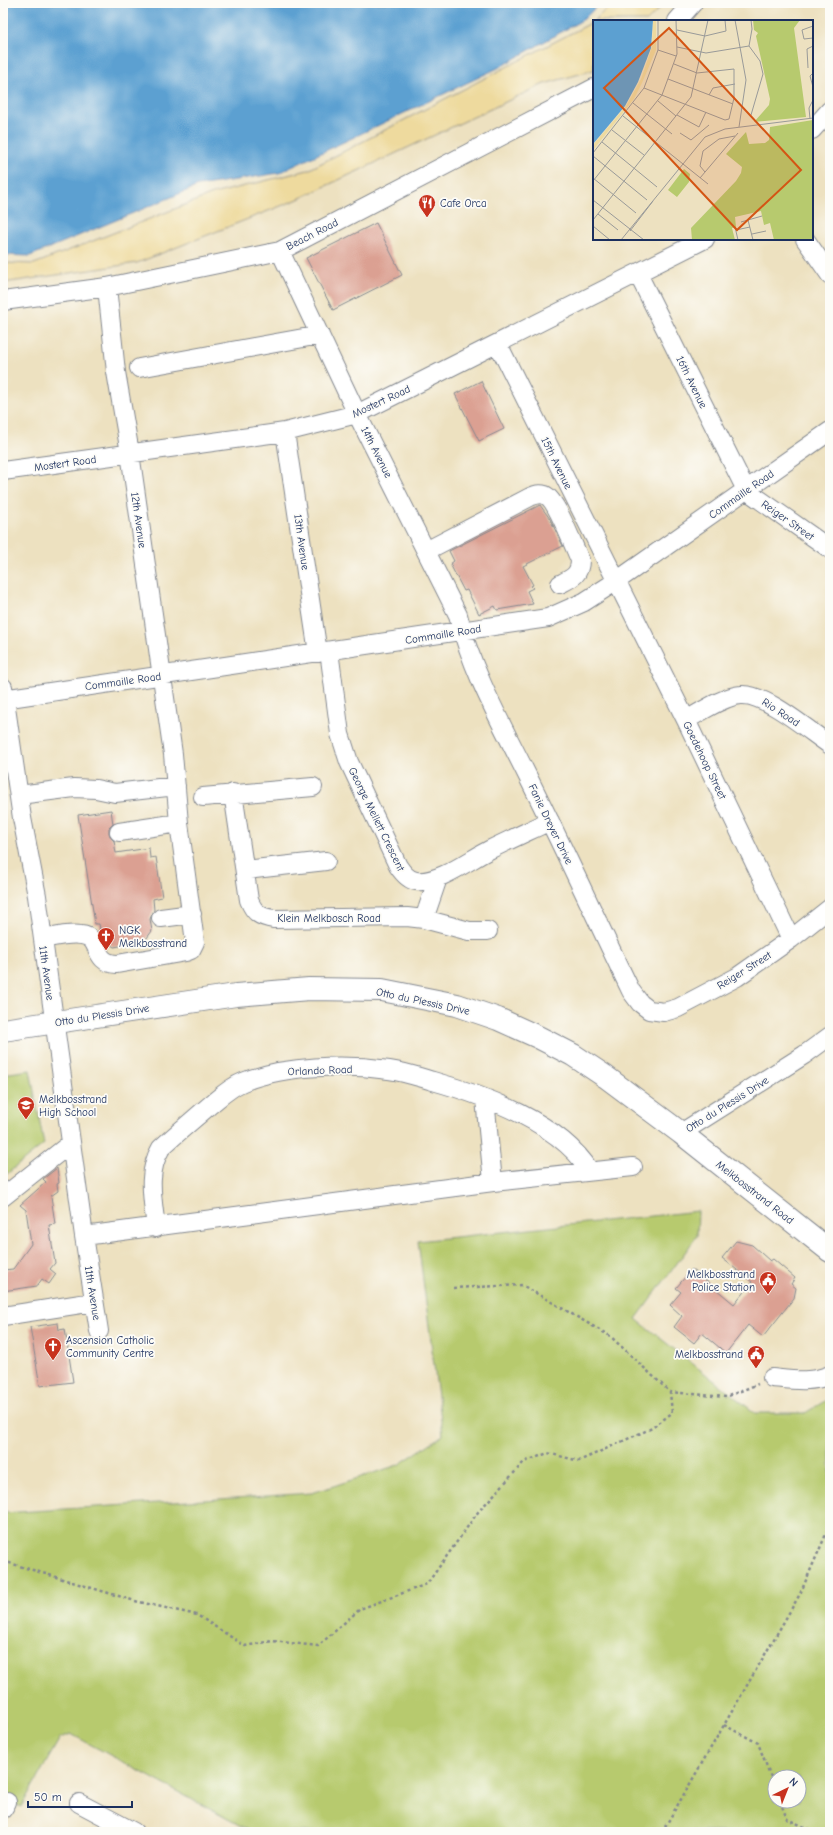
<svg xmlns="http://www.w3.org/2000/svg" width="833" height="1835" font-family="'Comic Neue',sans-serif">
<style>
.green{fill:#b7ca6e;stroke:#697c66;fill-rule:evenodd}
.sand{fill:#eeda9e;stroke:#84847e}
.water{fill:#5ca0d1;stroke:#3c6898}
.building{fill:#dba092}
.lines{fill:none;stroke-linecap:round;stroke-linejoin:round}
.minor-casing{stroke:#84888f;stroke-width:20}
.major-casing{stroke:#84888f;stroke-width:24}
.path{stroke:#84888f;stroke-width:2.5;stroke-dasharray:3 3;stroke-linecap:butt}
.minor{stroke:#fff;stroke-width:18}
.major{stroke:#fff;stroke-width:22}
.labels{text-anchor:middle;stroke-width:3.5;stroke-linejoin:round;paint-order:stroke}
.poi-label{font-size:11px;fill:#1b2f5e;stroke:#fdfcf7;text-anchor:start}
.street-label{font-size:11px;fill:#1b2f5e;stroke:#fdfcf7}
.inset-road{fill:none;stroke:#999a99;stroke-width:1}
.view{fill:#d45514;fill-opacity:0.15;stroke:#d45514;stroke-width:2}
.inset-edge{fill:none;stroke:#1b2f5e;stroke-width:2}
</style>
<rect width="100%" height="100%" fill="#fdfcf7"/>
<filter id="ink" filterUnits="userSpaceOnUse"><feTurbulence type="fractalNoise" baseFrequency=".025" numOctaves="2"/><feDisplacementMap in="SourceGraphic" scale="8" xChannelSelector="R" yChannelSelector="G"/><feConvolveMatrix kernelMatrix="1 2 1 2 8 2 1 2 1" color-interpolation-filters="sRGB"/></filter>
<filter id="wash" filterUnits="userSpaceOnUse"><feTurbulence type="fractalNoise" baseFrequency=".012" numOctaves="4" result="noise"/><feDisplacementMap in="SourceGraphic" scale="16" xChannelSelector="R" yChannelSelector="G"/><feGaussianBlur stdDeviation="0.9" result="paint"/><feColorMatrix in="noise" values="0 0 0 0 0 0 0 0 0 0 0 0 0 0 0 0 0 1.4 0 .05"/><feComposite in="paint" operator="in"/></filter>
<g filter="url(#wash)">
<rect width="100%" height="100%" fill="#ede1c0"/>
<path class="green" d="M30 1070 44 1144 3 1177V1074Z
M698 1211 697 1236 636 1319 755 1413H805L830 1398V1832H252L71 1734 60 1738 21 1807 3 1797V1513L312 1493 398 1465 443 1435 418 1241ZM775 1777H799V1801H775Z"/>
<path class="sand" d="M612 3H665L647 21H594V70L544 84 296 200 137 263 3 283V263L34 264 213 194 308 170 593 22Z"/>
<path class="water" d="M3 3H600L584 19 498 68 279 173 198 186 30 256 3 255Z"/>
<g id="blocks">
<path class="building" d="M376 223 402 275 333 310 306 258Z
M481 381 504 429 479 441 455 394Z
M540 505 550 519 563 546 523 566 533 585 531 586 533 588 527 591 533 604 497 610 495 606 479 614 467 590 464 591 450 564 454 561 449 551Z
M111 810 113 824 109 828V833L111 838 114 841 116 853 149 848 150 858 156 857 162 897 153 899 154 910 150 919 152 931 144 942 114 947 105 941 101 934 99 924H95L78 815Z
M57 1168 59 1183 57 1184 58 1191 51 1196 55 1224 49 1225 55 1263 50 1269 56 1274 49 1284 42 1279 37 1286 3 1291V1270L13 1269 31 1244 26 1210 20 1205 46 1182 43 1179Z
M736 1241 752 1245 770 1261 773 1259 795 1278 791 1284 796 1288 794 1298 763 1337 748 1325 726 1353 702 1333 694 1343 674 1327 682 1316 670 1305 681 1292 676 1288 692 1269 734 1304 752 1282 722 1258Z
M58 1323 59 1330 65 1329 73 1382 40 1386 30 1327Z"/>
</g>
</g>
<g filter="url(#ink)">
<use href="#blocks" fill-opacity="0" stroke="#84888f" stroke-width="1"/>
<g class="lines">
<defs>
<path id="minor" d="M677 21 693 3
M812 130 830 110
M805 239 830 275
M280 251 357 414 458 615C472 673 504 728 530 781 565 851 597 921 631 991L640 1003 649 1010 664 1012 678 1008 737 977 791 939 830 908
M638 274 746 490 830 549
M3 301 107 287 280 251 594 88
M498 344 686 720 791 939
M139 368 320 335
M285 432 318 653
M3 471 285 432 357 414 705 239
M426 551 530 497C535 495 539 493 545 495 556 499 574 547 580 560 580 575 572 578 560 584
M329 651 340 734 349 762 398 866C402 872 408 880 416 881 438 884 469 860 489 850 509 840 529 831 550 821
M3 687 22 818 37 896 84 1236 99 1331
M3 699 548 618 584 602 615 582 830 431
M686 720C701 712 724 696 741 695 765 693 809 731 830 745
M233 793 249 900C254 913 260 917 274 919L407 917 424 919 469 931H488
M19 795 74 788 96 789 115 793 176 786
M203 797 313 787
M119 832 179 823
M246 870 326 861
M161 918 192 914
M424 919 438 878
M43 939C54 937 69 933 81 935 103 937 91 963 117 964L186 952 191 950 195 942 179 823 173 754 130 453 116 372 107 287
M485 1099 493 1182
M681 1133 804 1055 830 1036
M3 1197 71 1143
M156 1228C153 1200 146 1173 161 1148 176 1134 193 1120 209 1106 219 1098 230 1087 243 1082 285 1065 345 1064 389 1070 404 1072 419 1077 433 1081 486 1096 559 1122 590 1171
M84 1236 493 1182 633 1167
M3 1316 94 1302
M772 1378C793 1380 811 1383 830 1375
M79 1803 134 1832
M3 1809 7 1802"/>
<path id="major" d="M3 1030 236 995 309 989 382 990 457 1005 498 1019 538 1037 573 1055 606 1077 681 1133 830 1251"/>
</defs>
<use href="#minor" class="minor-casing"/>
<use href="#major" class="major-casing"/>
<path class="path" d="M453 1288 522 1285 610 1336 670 1392 726 1397 758 1384
M3 1561 135 1601 197 1615 245 1646 272 1641 318 1646 360 1609 427 1584 478 1512 524 1462 548 1453 579 1461 652 1428 672 1413 670 1392
M724 1725 758 1743 775 1788
M780 1801 787 1819 816 1832
M662 1832 800 1594 830 1525"/>
<use href="#minor" class="minor"/>
<use href="#major" class="major"/>
</g>
</g>
<defs>
<symbol id="restaurant-pin" viewBox="-11 -11 22 30"><path d="M0 17L-7.5 6A9.5 9.5 0 1 1 7.5 6Z" fill="#c8321e" stroke="#fdfcf7"/><path d="M-5-6h1v4h1v-4h1v4h1v-4h1v5L-1.5 .5V6h-2V.5L-5-1ZM5-6V6H3V1.5H1.5Q1.5-4 5-6Z" fill="#fff"/></symbol>
<symbol id="church-pin" viewBox="-11 -11 22 30"><path d="M0 17L-7.5 6A9.5 9.5 0 1 1 7.5 6Z" fill="#c8321e" stroke="#fdfcf7"/><path d="M-1.2-6h2.4v3.5h3.3v2.4h-3.3V6h-2.4V-.1h-3.3v-2.4h3.3Z" fill="#fff"/></symbol>
<symbol id="school-pin" viewBox="-11 -11 22 30"><path d="M0 17L-7.5 6A9.5 9.5 0 1 1 7.5 6Z" fill="#c8321e" stroke="#fdfcf7"/><path d="M0-5L7-2L0 1L-7-2ZM-4 1L0 2.5L4 1V4Q0 6-4 4Z" fill="#fff"/></symbol>
<symbol id="civic-pin" viewBox="-11 -11 22 30"><path d="M0 17L-7.5 6A9.5 9.5 0 1 1 7.5 6Z" fill="#c8321e" stroke="#fdfcf7"/><path d="M-.6-6.5H3V-4.5H.6V-3L4-1V1h2V6H-6V1h2V-1L-.6-3ZM-1.2 2.5V6h2.4V2.5Z" fill="#fff"/></symbol>
</defs>
<g fill-rule="evenodd">
<use href="#restaurant-pin" x="417" y="193" width="20" height="27"/>
<use href="#church-pin" x="96" y="926" width="20" height="27"/>
<use href="#school-pin" x="16" y="1095" width="20" height="27"/>
<use href="#civic-pin" x="758" y="1270" width="20" height="27"/>
<use href="#church-pin" x="43" y="1336" width="20" height="27"/>
<use href="#civic-pin" x="746" y="1344" width="20" height="27"/>
</g>
<g class="labels">
<g class="poi-label">
<text x="440" y="207">Cafe Orca</text>
<text x="119" y="934">NGK<tspan x="119" dy="13">Melkbosstrand</tspan></text>
<text x="39" y="1103">Melkbosstrand<tspan x="39" dy="13">High School</tspan></text>
<text x="755" y="1278" text-anchor="end">Melkbosstrand<tspan x="755" dy="13">Police Station</tspan></text>
<text x="66" y="1344">Ascension Catholic<tspan x="66" dy="13">Community Centre</tspan></text>
<text x="743" y="1358" text-anchor="end">Melkbosstrand</text>
</g>
<g class="street-label">
<text transform="translate(312 234) rotate(-27)" y="4">Beach Road</text>
<text transform="translate(692 382) rotate(64)" y="4">16th Avenue</text>
<text transform="translate(381 401) rotate(-25)" y="4">Mostert Road</text>
<text transform="translate(377 452) rotate(63)" y="4">14th Avenue</text>
<text transform="translate(65 463) rotate(-8)" y="4">Mostert Road</text>
<text transform="translate(557 463) rotate(64)" y="4">15th Avenue</text>
<text transform="translate(741 494) rotate(-35)" y="4">Commaille Road</text>
<text transform="translate(139 520) rotate(82)" y="4">12th Avenue</text>
<text transform="translate(788 520) rotate(35)" y="4">Reiger Street</text>
<text transform="translate(302 542) rotate(82)" y="4">13th Avenue</text>
<text transform="translate(443 634) rotate(-9)" y="4">Commaille Road</text>
<text transform="translate(123 681) rotate(-8)" y="4">Commaille Road</text>
<text transform="translate(781 712) rotate(33)" y="4">Rio Road</text>
<text transform="translate(705 760) rotate(64)" y="4">Goedehoop Street</text>
<text transform="translate(377 819) rotate(64)" y="4">George Mellett Crescent</text>
<text transform="translate(551 824) rotate(64)" y="4">Fanie Dreyer Drive</text>
<text x="329" y="922">Klein Melkbosch Road</text>
<text transform="translate(744 970) rotate(-32)" y="4">Reiger Street</text>
<text transform="translate(47 973) rotate(82)" y="4">11th Avenue</text>
<text transform="translate(423 1001) rotate(12)" y="4">Otto du Plessis Drive</text>
<text transform="translate(102 1015) rotate(-9)" y="4">Otto du Plessis Drive</text>
<text transform="translate(320 1070) rotate(-2)" y="4">Orlando Road</text>
<text transform="translate(727 1104) rotate(-32)" y="4">Otto du Plessis Drive</text>
<text transform="translate(755 1192) rotate(38)" y="4">Melkbosstrand Road</text>
<text transform="translate(93 1293) rotate(81)" y="4">11th Avenue</text>
</g>
</g>
<g transform="translate(593 20)">
<rect width="220" height="220" fill="#ede1c0"/>
<path d="M160 0H207L201 8 213 97 161 102 176 85 177 79 163 16 165 13 161 10ZM220 100V220H181L177 203 171 205 168 191 142 197 143 207 139 208 142 220H99L98 208 143 161 148 153 149 147 133 134 153 112 156 124 172 123 176 120 177 107ZM91 149 97 154 96 162 84 177 75 170Z" fill="#b7ca6e"/>
<path d="M60 0H63V30L49 63 41 79 0 130V125L33 86 48 59 59 27Z" fill="#eeda9e"/>
<path d="M0 0H60L58 28 45 62 32 86 0 124Z" fill="#5ca0d1"/>
<path class="inset-road" d="M142 0 153 60 146 107M220 6 209 10 211 19 220 18M84 10 112 16 133 11 132 0M84 27 113 33 156 26M65 30 83 36M215 48 214 29 220 26M220 53 217 56 220 67M75 59 140 84M51 68 132 100 136 99 141 78V49L104 53 81 44M116 75 120 68 142 64M65 81 83 96M40 83 79 114M84 95 106 107 113 92M158 95 170 54 167 41 156 26 159 9 158 0M30 96 115 164M217 99 216 88 220 80M19 110 51 135M87 113 98 120 116 105M9 122 64 167M0 133 51 68 65 30V0M0 136 54 180M112 152 107 146 110 131 126 119 142 116M0 158 43 193M107 158 145 113M0 161 69 75 84 34 83 0M0 180 51 220M5 194 25 210M0 200 98 77 115 0M155 200 160 220M148 202 169 196M0 206 17 220M142 207 145 220M143 210 157 207M37 211 60 181M159 214 173 211M28 220 112 117 132 109 220 98"/>
<path class="view" d="M76 8 208 150 144 210 11 68Z"/>
<rect width="220" height="220" class="inset-edge"/>
</g>
<rect width="833" height="1835" fill="none" stroke="#fdfcf7" stroke-width="16"/>
<g transform="translate(787 1789) rotate(43)"><circle r="19" fill="#fdfcf7" stroke="#a3aaba"/>
<path d="M0-3L7 15L0 10L-7 15Z" fill="#c8321e"/>
<text y="-6" font-size="11" font-weight="bold" text-anchor="middle" fill="#1b2f5e">N</text>
</g>
<path d="M28 1801v6h104v-6" fill="none" stroke="#1b2f5e" stroke-width="2"/>
<text x="34" y="1801" font-size="12" fill="#1b2f5e" stroke="#fdfcf7" stroke-width="3" paint-order="stroke">50 m</text>
</svg>
